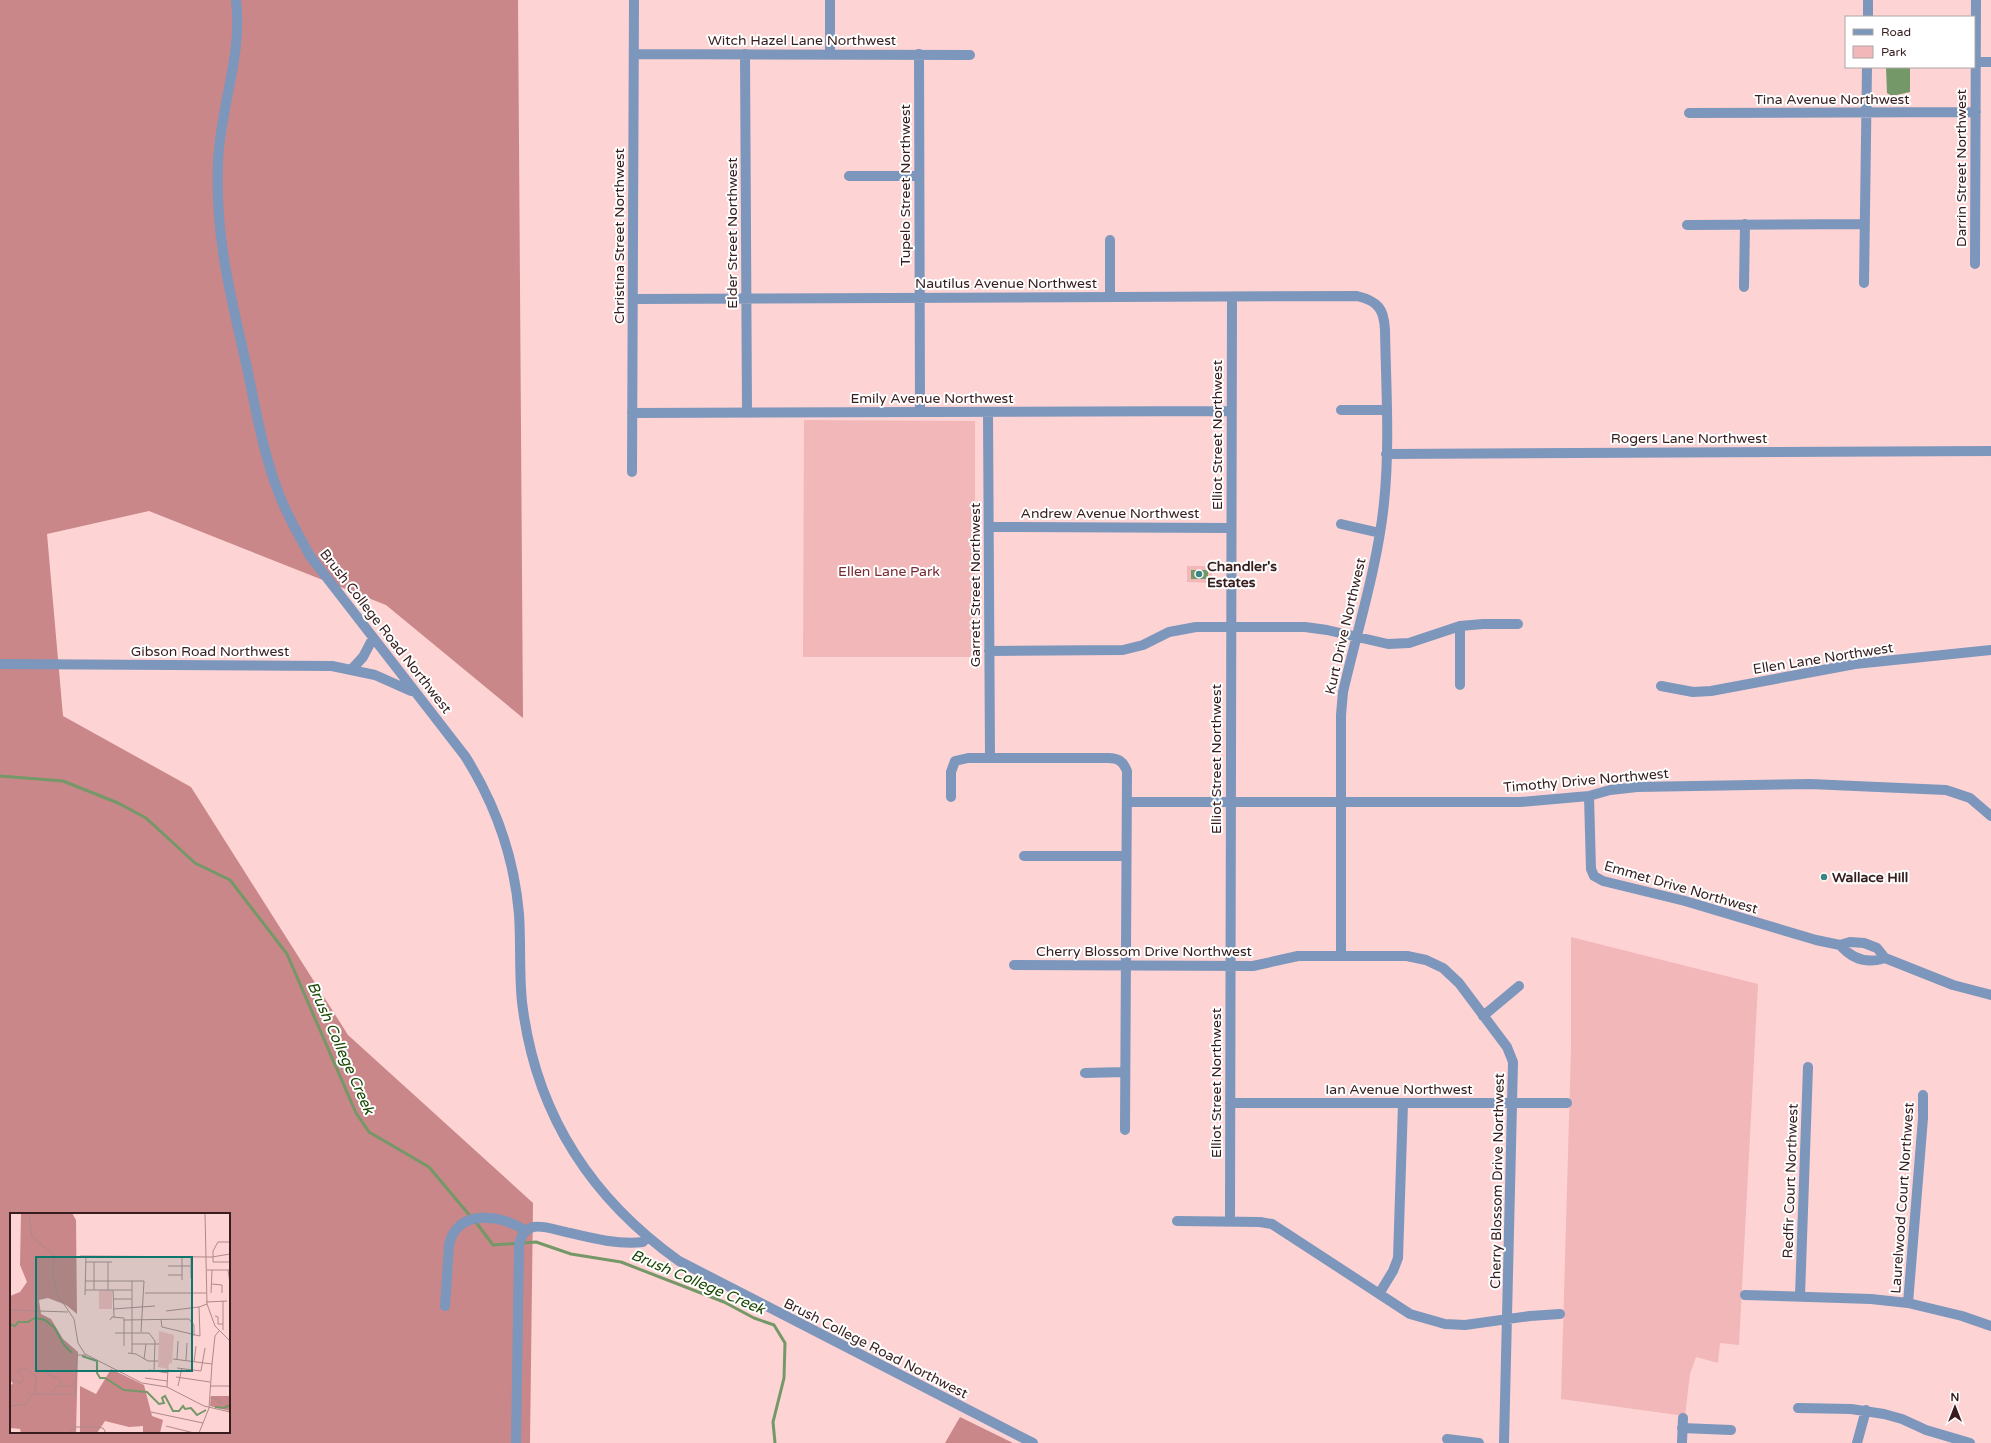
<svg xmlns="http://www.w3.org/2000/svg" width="1991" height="1443" font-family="'Varela Round',sans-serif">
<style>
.green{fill:#f2b7b8}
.forest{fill:#c98789;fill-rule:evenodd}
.water{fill:#749867}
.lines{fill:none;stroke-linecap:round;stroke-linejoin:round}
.stream{stroke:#749867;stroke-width:3}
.minor{stroke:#7c96bc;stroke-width:10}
.poi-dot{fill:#3c8587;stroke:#fff;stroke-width:1.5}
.labels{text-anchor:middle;stroke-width:4;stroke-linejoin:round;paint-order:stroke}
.street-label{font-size:14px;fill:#371d1e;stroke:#fff}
.poi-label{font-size:14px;font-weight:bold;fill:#371d1e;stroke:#fff;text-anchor:start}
.park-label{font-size:14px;fill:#782831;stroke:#fff}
.water-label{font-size:15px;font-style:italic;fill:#194800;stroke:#fff}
.inset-river{fill:none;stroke:#749867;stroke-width:2}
.inset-road{fill:none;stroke:#ae8a8b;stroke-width:1}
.view{fill:#0f766e;fill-opacity:0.15;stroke:#0f766e;stroke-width:2}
.inset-edge{fill:none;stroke:#371d1e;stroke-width:2}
</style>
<rect width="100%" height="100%" fill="#fed3d3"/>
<path class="green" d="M804 420 975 421V657H803Z
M1187 566H1212V583L1187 582Z
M1571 937 1758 984 1739 1345 1720 1343 1718 1363 1696 1357 1690 1374 1685 1416 1561 1399 1571 1049Z"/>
<path class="forest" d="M0 0H518L523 718 386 605 149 511 47 534 63 716 191 787 348 1035 533 1203 530 1443H0ZM11 1214H229V1432H11Z
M960 1417 1013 1443H945Z"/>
<path class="water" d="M1886 67H1910V92L1892 96 1887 93Z
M1191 570H1208V579H1191Z"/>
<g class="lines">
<path class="stream" d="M0 776 63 781 118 803 146 818 195 863 230 880 287 954 356 1113 369 1132 429 1167 471 1217
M475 1221 493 1245 536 1242 571 1254 621 1262 724 1302 754 1318 774 1325 785 1343 784 1378 773 1422 775 1443"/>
<path class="minor" d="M236 0C243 55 220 107 218 162 215 233 229 290 245 359 255 404 262 451 279 494 287 515 299 536 310 556L465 756C496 805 514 856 519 914 521 943 519 973 522 1002 535 1112 589 1197 679 1261L1033 1443
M830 0V54
M1868 17V0
M634 54 970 55
M745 54 747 413
M919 54 920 412
M1976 62H1991
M1689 113 1976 112
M849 176H919
M1687 225 1865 224
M1110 240V297
M1975 264 1976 0
M1864 283 1867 67
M1744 287 1745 224
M633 299 1357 296C1378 301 1384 309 1385 330 1386 387 1390 446 1384 503 1378 564 1357 631 1343 692L1341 715V955
M1341 410H1386
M988 412 990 758
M632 413 1231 411
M1386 454 1991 451
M632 472 634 0
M1341 524 1380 533
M989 527 1231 528
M1460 626V685
M989 651 1123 650 1143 645 1169 632 1196 627H1305L1327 630 1388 644 1409 643 1460 626 1483 624H1518
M0 664 332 666 375 675 411 691
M352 669 363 657 373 638
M1661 686 1693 692 1711 691 1855 664 1991 650
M1589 796 1591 869 1594 876 1603 881 1685 901 1816 940 1840 945 1850 942 1864 943 1877 948 1885 958 1953 985 1991 995
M951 797V772L955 761 968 758H1108C1118 758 1123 761 1127 771L1125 1130
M1127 802H1520L1589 796 1610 790 1637 787 1810 784 1946 790 1970 798 1991 816
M1024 856H1126
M1840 945C1852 959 1867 964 1885 958
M1014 965 1253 966 1298 956H1407L1426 960 1443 968 1459 983 1507 1047 1513 1062 1504 1443
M1483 1016 1519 986
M1085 1073 1125 1072
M1230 1103H1567
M1177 1221 1260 1222 1272 1224 1410 1314 1445 1324 1465 1325 1530 1316 1560 1314
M1230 1221 1232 297
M1379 1294 1393 1271 1398 1258 1403 1104
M1745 1295 1871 1299 1908 1303 1962 1316 1991 1326
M1800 1296 1808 1067
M1908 1303 1923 1118V1095
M445 1306 449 1245C457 1208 501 1214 526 1231
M1798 1408 1851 1409 1884 1414 1902 1419 1926 1430 1970 1443
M1682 1428 1731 1430
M1447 1439 1479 1443
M516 1443 519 1246C520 1238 524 1230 533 1227 543 1225 556 1230 566 1232 591 1238 618 1245 643 1242L647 1237
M1682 1443 1683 1418
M1857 1443 1866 1410"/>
</g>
<g class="poi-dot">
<circle cx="1199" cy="574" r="4"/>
<circle cx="1824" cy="877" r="4"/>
</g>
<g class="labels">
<g class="street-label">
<text x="802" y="45">Witch Hazel Lane Northwest</text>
<text x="1832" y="104">Tina Avenue Northwest</text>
<text transform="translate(1961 168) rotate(-90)" y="5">Darrin Street Northwest</text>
<text transform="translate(905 185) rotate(-90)" y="5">Tupelo Street Northwest</text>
<text transform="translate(732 233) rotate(-90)" y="5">Elder Street Northwest</text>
<text transform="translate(619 236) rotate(-90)" y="5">Christina Street Northwest</text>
<text x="1006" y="288">Nautilus Avenue Northwest</text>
<text x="932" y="403">Emily Avenue Northwest</text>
<text transform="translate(1217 435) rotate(-90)" y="5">Elliot Street Northwest</text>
<text x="1689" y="443">Rogers Lane Northwest</text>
<text x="1110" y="518">Andrew Avenue Northwest</text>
<text transform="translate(975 585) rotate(-90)" y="5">Garrett Street Northwest</text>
<text transform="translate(1345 626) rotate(-77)" y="5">Kurt Drive Northwest</text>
<text transform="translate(386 631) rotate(52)" y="5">Brush College Road Northwest</text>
<text x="210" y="656">Gibson Road Northwest</text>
<text transform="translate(1823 658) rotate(-9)" y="5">Ellen Lane Northwest</text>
<text transform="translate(1216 759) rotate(-90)" y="5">Elliot Street Northwest</text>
<text transform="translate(1586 780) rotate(-5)" y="5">Timothy Drive Northwest</text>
<text transform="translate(1681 887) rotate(16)" y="5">Emmet Drive Northwest</text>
<text x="1144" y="956">Cherry Blossom Drive Northwest</text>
<text transform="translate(1216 1083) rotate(-90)" y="5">Elliot Street Northwest</text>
<text x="1399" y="1094">Ian Avenue Northwest</text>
<text transform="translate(1497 1181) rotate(-89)" y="5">Cherry Blossom Drive Northwest</text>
<text transform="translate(1790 1181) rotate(-88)" y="5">Redfir Court Northwest</text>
<text transform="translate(1902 1198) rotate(-86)" y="5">Laurelwood Court Northwest</text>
<text transform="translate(876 1348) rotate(27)" y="5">Brush College Road Northwest</text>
</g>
<g class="poi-label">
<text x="1207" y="571">Chandler's<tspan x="1207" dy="16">Estates</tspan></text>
<text x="1832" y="882">Wallace Hill</text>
</g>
<g class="park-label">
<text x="889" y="576">Ellen Lane Park</text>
</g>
<g class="water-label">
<text transform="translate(341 1048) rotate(66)" y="5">Brush College Creek</text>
<text transform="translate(698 1282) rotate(23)" y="5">Brush College Creek</text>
</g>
</g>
<g transform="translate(10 1213)">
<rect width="220" height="220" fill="#fed3d3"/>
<path d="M89 77H102V96H89ZM149 118 164 122 162 150 159 151 158 156 148 154Z" fill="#f2b7b8"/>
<path d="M11 0H62L66 7 67 101 56 92 38 85 29 87 31 101 41 106 53 126 68 139 66 220H11L10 216 0 215V173L3 170 0 168V83L10 79 17 69 10 52ZM101 156 134 172 142 203 153 207 150 220H133V213L119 214 95 208 87 220H70V173L86 181ZM201 183H220V198L200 193Z" fill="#c98789"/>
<path class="inset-river" d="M0 111 5 113 8 109H18L25 105 35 107 44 114 54 132 62 140M72 143 87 148V160L90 165H95L114 177 137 179 149 191 154 190 152 185 155 183 163 198H169L173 193 175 196 181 195 187 202 196 197M205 194 214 195 220 192"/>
<path class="inset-road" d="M19 0 22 24 44 42 43 62 47 81 64 106 68 130 75 141 132 170 157 174 194 193 220 199M195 0 197 91 205 113 220 128M220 29H208L203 38V49H220M70 43 202 44 220 41M76 49H102M84 49V77M98 49V77M158 53H181M197 57H220M218 57 220 70M158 62H172M181 65V43M172 67V43M75 68H134L131 119M202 71 212 72V80M75 77H122M103 77 104 104M135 80H196M201 80 202 57M75 82 76 43M103 86H122M196 89 217 88M103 96 145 93M0 97 58 99M156 98 189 94M205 103 208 104V111H213M100 107 102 104 114 105V133M114 107 179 106 184 112V123M151 107 152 114 190 123 189 94 197 91M213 117V88M105 120H139L145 128 144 158M122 131H149M118 140 126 141 138 148H148M122 140V68M134 146 136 131M163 146 202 151M167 146 168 128M176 147 177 130M184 149 186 133M167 155 191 158 195 135M139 157 158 160M34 159 50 167 52 173M0 164 9 170 12 169 13 165 8 157 16 155 26 164 25 179 28 180M166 164 200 169M135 165 157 168M168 173 172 155M201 173H220M157 174 158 156M39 181 48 173H61L66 167M200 185 208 186 210 190 213 191 209 187M0 193 16 191 22 181H65L67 142H76M141 199 193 210M156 213 184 220M58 220 66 214H85L93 215 96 220M189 220 199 195 202 151 205 123 209 118"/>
<path class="view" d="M26 44H182V158H26Z"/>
<rect width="220" height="220" class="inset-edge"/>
</g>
<rect x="1845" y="16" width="130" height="52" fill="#ffffff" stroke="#afa5a5"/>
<rect x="1853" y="29" width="20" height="6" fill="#7c96bc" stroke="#afa5a5"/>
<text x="1881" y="36" font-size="12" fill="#371d1e">Road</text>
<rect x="1853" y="46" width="20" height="12" fill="#f2b7b8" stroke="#afa5a5"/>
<text x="1881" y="56" font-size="12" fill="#371d1e">Park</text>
<g transform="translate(1955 1407)" stroke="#ffffff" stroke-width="3" paint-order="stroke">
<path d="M0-3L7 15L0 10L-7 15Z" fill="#371d1e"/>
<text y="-6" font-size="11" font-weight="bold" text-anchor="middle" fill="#371d1e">N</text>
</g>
</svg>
